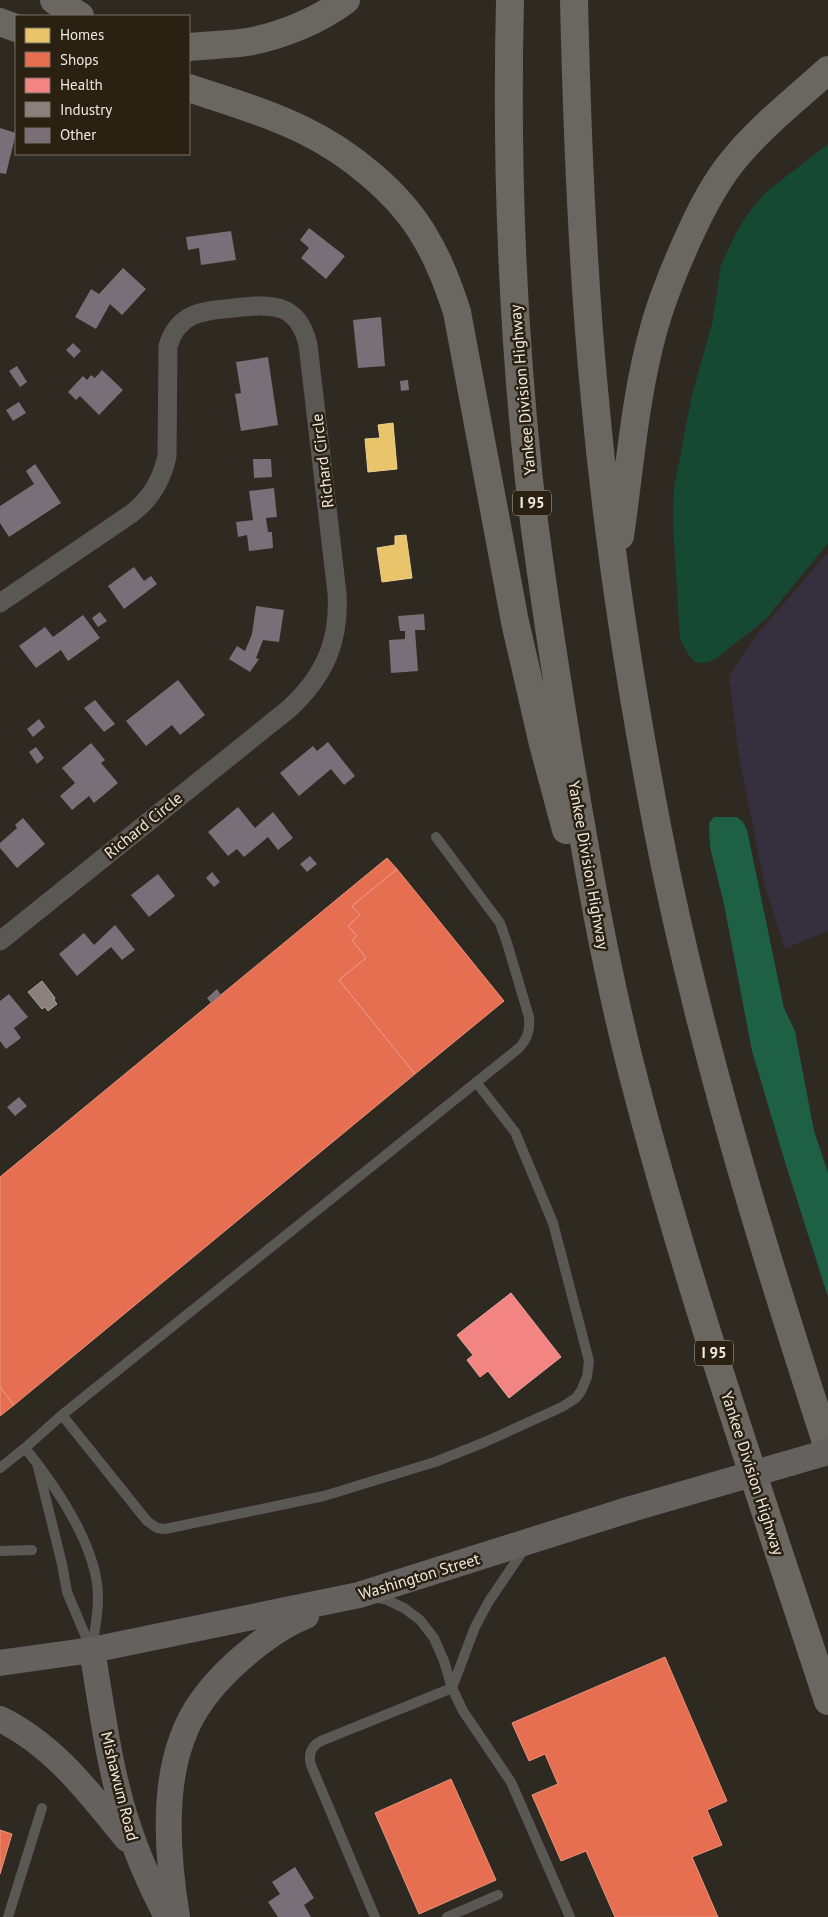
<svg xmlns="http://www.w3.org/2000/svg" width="828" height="1917" font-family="'PT Sans',sans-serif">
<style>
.commercial{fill:#362f3d}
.green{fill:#164933}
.forest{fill:#1e6045}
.homes{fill:#e9c46a;stroke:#ebcf8d}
.shops{fill:#e76f51;stroke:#ea947c}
.health{fill:#f28482;stroke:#f1a39e}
.industry{fill:#8a817c;stroke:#a9a09a}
.building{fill:#796f79}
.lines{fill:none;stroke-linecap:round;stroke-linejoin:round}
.service{stroke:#5a5855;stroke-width:10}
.minor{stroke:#5a5855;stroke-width:19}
.secondary{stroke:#64615e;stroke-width:26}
.motorway{stroke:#6a6660;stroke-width:28}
.secondary-bridge{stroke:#64615e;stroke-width:26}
.labels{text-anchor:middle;stroke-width:5;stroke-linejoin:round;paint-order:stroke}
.shield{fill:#2a2112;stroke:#b5aea2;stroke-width:1}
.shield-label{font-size:15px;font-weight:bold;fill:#f0eae0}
.street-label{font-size:16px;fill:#f0eae0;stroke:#2a2112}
</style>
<rect width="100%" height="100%" fill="#2e2a22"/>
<path class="commercial" d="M828 552V931L785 949 765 887 739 757 729 676 754 638Z"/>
<path class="green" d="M828 144V543L765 620 714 660 703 663 695 662 688 654 680 639 673 523 674 488 692 395 712 324 721 265 736 233 749 212 765 193Z"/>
<path class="forest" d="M714 817H737L743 822 747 830 784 1008 795 1031 814 1131 828 1173V1297L785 1162 752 1051 724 904 710 847 709 823Z"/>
<path class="homes" d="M393 423 397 469 368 472 365 439 380 438 378 425Z
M406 535 412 578 382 582 377 548 395 545V536Z"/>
<path class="shops" d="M387 858 397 869 352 906 360 915 348 926 357 936 352 940 366 958 339 980 415 1074 14 1405 0 1387V1177Z
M397 869 504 1001 415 1074 339 980 366 958 352 940 357 936 348 926 360 915 352 906Z
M0 1387 14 1405 0 1416Z
M665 1657 727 1801 707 1810 722 1845 692 1857 718 1917H615L586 1851 561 1861 532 1795 558 1784 545 1754 529 1761 512 1723Z
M451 1779 496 1880 419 1914 375 1813Z
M0 1830 12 1834 0 1874Z"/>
<path class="health" d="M511 1293 561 1357 509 1398 488 1371 480 1377 467 1360 473 1355 457 1335Z"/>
<path class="industry" d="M42 981 55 998 54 1000 57 1004 48 1011 45 1007 42 1009 28 992Z"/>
<path class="building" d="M0 128 16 133 6 174 0 173Z
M309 228 345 256 326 279 301 258 309 248 300 240Z
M231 231 236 260 201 265 199 248 188 250 186 237Z
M123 268 146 289 122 315 110 304 96 329 75 317 91 289 99 294Z
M381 317 385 366 358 368 353 320Z
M73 343 81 351 74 358 66 350Z
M268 357 278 425 241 431 235 394 241 393 236 362Z
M17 366 27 382 20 387 9 371Z
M102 370 123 390 99 415 80 396 76 400 68 392 83 376 87 380 91 375 95 378Z
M408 380 409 390 401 391 400 381Z
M19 402 26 413 13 421 6 410Z
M253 459H271L272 477 254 478Z
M35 464 61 503 9 537 0 523V506L34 484 26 471Z
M274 488 277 517 266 518 268 532H272L273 548 249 551 247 535 238 537 236 522 253 520 249 491Z
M134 567 144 581 151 576 157 584 124 609 108 586Z
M256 606 284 610 279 642 263 640 256 658 259 659 250 672 229 659 237 646 245 651 252 634Z
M100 612 107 621 98 627 92 618Z
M424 614 425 630H415L418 671 391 673 389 640 405 639V631H400L398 616Z
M83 615 100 638 68 661 61 650 36 668 19 646 45 627 53 637Z
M178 680 205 715 180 735 172 725 146 746 126 721Z
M95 700 115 724 104 732 84 708Z
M39 719 45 727 33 737 27 729Z
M328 742 355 776 344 785 331 769 299 796 280 773 313 746 317 751Z
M91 743 105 760 101 763 118 783 94 803 89 796 72 810 60 796 75 783 62 768Z
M36 747 44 758 37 764 29 752Z
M238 807 255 828 273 812 293 838 278 850 268 837 244 857 237 849 228 856 208 832Z
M23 818 45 844 17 868 0 848V843L17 828 15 825Z
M310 856 317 864 307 872 300 864Z
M212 872 220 882 214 887 206 878Z
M158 874 175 896 149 917 131 895Z
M115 925 135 950 122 960 111 947 77 976 59 954 84 933 94 945Z
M217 989 221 995 211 1003 207 998Z
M9 994 28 1017 14 1028 21 1038 6 1049 0 1041V1001Z
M19 1097 27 1106 15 1116 7 1107Z
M295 1867 314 1898 304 1905 311 1917H278L268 1902 280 1894 272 1882Z"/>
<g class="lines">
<path class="service" d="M62 1415 147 1521 157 1528 165 1529 324 1496 435 1462 485 1442 562 1407 576 1398 581 1391 587 1377 589 1361 553 1223 515 1132 476 1082
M38 1467 62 1564 67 1592 91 1649
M0 1468 25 1448
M0 1551 32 1550
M374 1597 387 1600 404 1608 420 1620 434 1638 444 1661 452 1688 463 1711 511 1782 570 1917
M92 1649C94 1633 98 1616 98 1599 99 1549 56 1486 25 1448L62 1415 519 1048C528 1038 530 1030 529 1017L507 943 500 923 436 837
M8 1917 42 1808
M375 1917 311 1765C308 1755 311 1746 321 1741L452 1688 475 1627 489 1601 525 1548
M447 1917 498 1895"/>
<path class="minor" d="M0 603 131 514C151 499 162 480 167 456L168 346C178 312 203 311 233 308 270 304 298 301 308 345L337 593C340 641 325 675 290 708L0 941"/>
<path class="secondary" d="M92 1650C102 1708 109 1770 128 1826 138 1857 152 1888 167 1917
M0 1663 92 1650 359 1595 631 1509
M0 1719C55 1746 90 1794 127 1839
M177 1917C168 1862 162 1792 182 1739 193 1706 219 1677 245 1655 264 1639 283 1625 306 1616"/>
<path class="motorway" d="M54 0 80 16
M510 0C506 161 512 321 529 480 539 570 554 660 568 749 587 861 606 973 635 1083 689 1292 761 1496 828 1701
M574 0C577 134 582 267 595 400 608 543 630 685 657 826 698 1038 761 1243 828 1448
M0 22 16 28
M189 47C208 45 228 45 247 42 281 36 318 21 346 0
M189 88C227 101 266 112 303 130 349 152 401 194 426 239 440 262 449 287 457 312L515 622 543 744 566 830
M620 536C630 467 635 395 654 328 662 299 674 270 686 243 698 216 710 191 728 167 756 130 794 101 828 70"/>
<path class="secondary-bridge" d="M631 1509 828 1452"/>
</g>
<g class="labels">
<g class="shield">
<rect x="513" y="490.5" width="38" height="25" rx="4"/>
<rect x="695" y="1340.5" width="38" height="25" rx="4"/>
</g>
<g class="shield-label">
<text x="532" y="508">I 95</text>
<text x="714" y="1358">I 95</text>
</g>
<g class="street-label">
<text transform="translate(522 390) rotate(-95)" y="6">Yankee Division Highway</text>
<text transform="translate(322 461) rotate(-97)" y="6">Richard Circle</text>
<text transform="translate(143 825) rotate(-39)" y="6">Richard Circle</text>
<text transform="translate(589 865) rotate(80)" y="6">Yankee Division Highway</text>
<text transform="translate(753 1473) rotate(72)" y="6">Yankee Division Highway</text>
<text transform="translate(419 1576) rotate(-17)" y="6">Washington Street</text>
<text transform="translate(120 1786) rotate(76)" y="6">Mishawum Road</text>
</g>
</g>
<rect x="15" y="15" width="175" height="140" fill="#2a2112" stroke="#797164"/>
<rect x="25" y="28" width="25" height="15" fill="#e9c46a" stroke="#797164"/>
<text x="60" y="40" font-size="15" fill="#f0eae0">Homes</text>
<rect x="25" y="52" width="25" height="15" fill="#e76f51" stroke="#797164"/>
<text x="60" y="65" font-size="15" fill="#f0eae0">Shops</text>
<rect x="25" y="78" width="25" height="15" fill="#f28482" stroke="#797164"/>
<text x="60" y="90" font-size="15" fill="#f0eae0">Health</text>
<rect x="25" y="102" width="25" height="15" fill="#8a817c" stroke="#797164"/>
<text x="60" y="115" font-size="15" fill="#f0eae0">Industry</text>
<rect x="25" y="128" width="25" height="15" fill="#796f79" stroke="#797164"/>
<text x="60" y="140" font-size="15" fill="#f0eae0">Other</text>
</svg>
